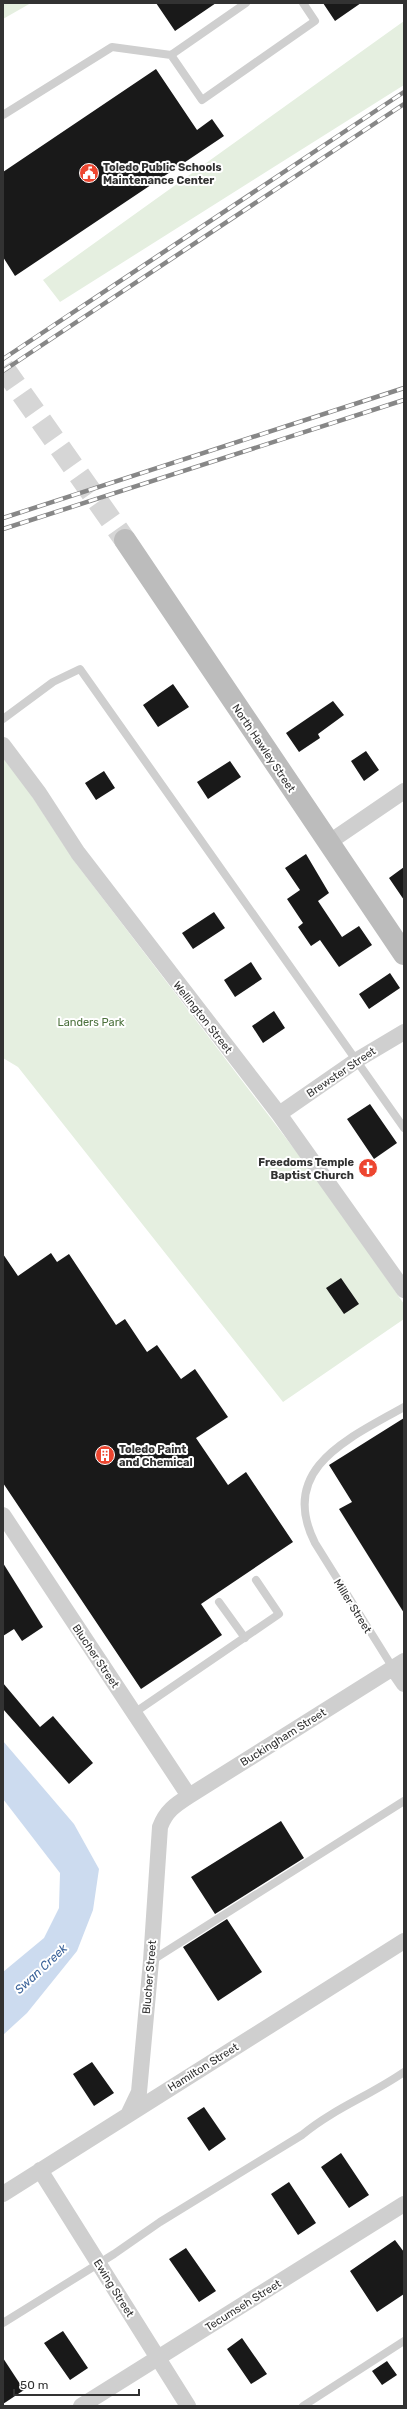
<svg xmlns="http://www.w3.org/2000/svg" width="407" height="2409" font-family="Rubik,sans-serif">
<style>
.green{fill:#e5efe0}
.water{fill:#ccdbef}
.building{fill:#191919}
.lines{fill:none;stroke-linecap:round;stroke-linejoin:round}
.secondary-tunnel{stroke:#d6d6d6;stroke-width:22;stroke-dasharray:22 11;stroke-linecap:butt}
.lane{stroke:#cfcfcf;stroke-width:8}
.street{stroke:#cfcfcf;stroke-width:16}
.secondary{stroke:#bcbcbc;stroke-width:22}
.rail-casing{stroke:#878787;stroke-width:4.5}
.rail{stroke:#fff;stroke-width:3;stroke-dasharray:9;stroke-linecap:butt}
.labels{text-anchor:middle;stroke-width:4;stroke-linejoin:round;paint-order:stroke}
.poi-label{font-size:11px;font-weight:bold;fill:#323232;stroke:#fff;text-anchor:start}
.street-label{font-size:11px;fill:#323232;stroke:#fff}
.park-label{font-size:11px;fill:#4b713c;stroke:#fff}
.water-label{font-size:12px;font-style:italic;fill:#3b6399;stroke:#fff}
</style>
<rect width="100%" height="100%" fill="#fff"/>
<path class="green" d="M3 3H31L3 19Z
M404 21V85L60 302 43 280Z
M3 752 75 862 324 1188 404 1304V1319L283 1402 18 1067 3 1058Z"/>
<path class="water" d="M3 1741 74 1824 99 1869 93 1910 77 1951 27 2013 3 2035V1972L44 1938 59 1908 60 1873 3 1799Z"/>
<path class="building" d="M156 3H216L175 31Z
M323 3H361L335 21Z
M156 69 197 130 212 119 224 136 15 276 3 257V172Z
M173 684 189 707 158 727 143 705Z
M333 701 344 715 318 734 320 738 299 752 286 733Z
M366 751 379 770 364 781 351 761Z
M230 761 241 777 208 799 197 782Z
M104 771 115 788 96 800 85 783Z
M306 854 329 893 318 901 342 937 359 926 372 945 339 967 320 940 311 946 298 927 303 923 287 899 300 890 285 868Z
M404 867V900L389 878Z
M214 912 225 928 193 949 182 933Z
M251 962 262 979 235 997 224 980Z
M390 973 400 988 369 1009 359 994Z
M274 1011 285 1028 263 1043 252 1026Z
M370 1104 397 1143 374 1159 347 1119Z
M51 1253 57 1262 69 1254 116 1325 125 1319 147 1352 157 1345 181 1379 195 1369 228 1417 196 1438 228 1485 246 1472 293 1542 201 1604 222 1635 141 1689 3 1483V1254L18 1276Z
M341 1278 359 1304 344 1314 326 1288Z
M404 1418V1613L339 1509 352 1502 329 1465Z
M3 1563 43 1627 22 1641 14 1629 3 1636Z
M3 1683 40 1727 53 1716 93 1763 69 1784 3 1709Z
M281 1821 304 1858 215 1914 191 1877Z
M227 1919 262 1972 218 2001 183 1947Z
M92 2062 114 2093 94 2106 73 2074Z
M204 2107 226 2139 209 2151 187 2118Z
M341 2153 369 2195 349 2208 321 2167Z
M289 2182 316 2223 298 2235 271 2194Z
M395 2240 404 2252V2294L377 2312 350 2271Z
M186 2248 216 2291 199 2302 169 2259Z
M63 2331 88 2368 70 2380 44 2343Z
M242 2338 267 2374 251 2384 227 2349Z
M3 2358 24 2390 3 2404Z
M387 2361 397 2375 382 2385 372 2371Z"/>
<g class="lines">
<path class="secondary-tunnel" d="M3 367 125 540"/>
<path class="lane" d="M171 55 202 100 315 21 303 3
M3 115 112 47 171 55 246 3
M3 719 53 682 80 669 404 1128
M219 1602 245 1638
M393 1668 315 1543C277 1468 350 1438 404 1407
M134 1713 279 1614 256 1580
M151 1961 404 1801
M3 2323 114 2254 160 2222 302 2135C333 2109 371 2095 404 2072
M303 2406 404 2341"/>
<path class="street" d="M3 745 39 793 78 853 279 1114 404 1290
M328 843 404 791
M279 1114 357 1060 404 1032
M3 1515 189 1796
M393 1668 404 1684
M129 2113 139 2092 151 1961 160 1827C166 1811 175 1805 189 1796L404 1661
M40 2170 188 2406
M3 2194 404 1941
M81 2406 404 2204"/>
<path class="secondary" d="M125 540 404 954"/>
<defs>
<path id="rail" d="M3 359 404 92
M3 371 404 104
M3 518 404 388
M3 529 404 400"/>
</defs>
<use href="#rail" class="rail-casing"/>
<use href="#rail" class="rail"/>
</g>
<defs>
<symbol id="civic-disc" viewBox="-11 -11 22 22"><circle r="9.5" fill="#ed4630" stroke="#fff"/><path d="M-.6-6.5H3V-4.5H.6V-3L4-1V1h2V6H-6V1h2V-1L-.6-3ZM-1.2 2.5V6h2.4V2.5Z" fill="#fff"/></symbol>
<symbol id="church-disc" viewBox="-11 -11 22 22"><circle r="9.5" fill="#ed4630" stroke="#fff"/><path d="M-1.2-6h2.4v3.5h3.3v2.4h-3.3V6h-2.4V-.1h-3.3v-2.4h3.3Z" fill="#fff"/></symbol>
<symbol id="building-disc" viewBox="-11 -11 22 22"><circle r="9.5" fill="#ed4630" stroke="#fff"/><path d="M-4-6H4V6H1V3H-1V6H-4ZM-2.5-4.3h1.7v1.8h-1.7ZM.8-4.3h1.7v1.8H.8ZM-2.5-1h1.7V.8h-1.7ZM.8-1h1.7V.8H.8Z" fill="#fff"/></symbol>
</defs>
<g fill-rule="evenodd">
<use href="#civic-disc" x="78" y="162" width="22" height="22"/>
<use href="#church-disc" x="357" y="1157" width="22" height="22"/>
<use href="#building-disc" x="94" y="1444" width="22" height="22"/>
</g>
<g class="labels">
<g class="poi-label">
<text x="103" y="171">Toledo Public Schools<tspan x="103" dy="13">Maintenance Center</tspan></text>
<text x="354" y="1166" text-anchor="end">Freedoms Temple<tspan x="354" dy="13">Baptist Church</tspan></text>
<text x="119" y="1453">Toledo Paint<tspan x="119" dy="13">and Chemical</tspan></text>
</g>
<g class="street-label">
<text transform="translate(264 748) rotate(56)" y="4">North Hawley Street</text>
<text transform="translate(203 1017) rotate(52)" y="4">Wellington Street</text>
<text transform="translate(341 1072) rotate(-34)" y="4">Brewster Street</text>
<text transform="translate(353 1606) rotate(58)" y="4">Miller Street</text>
<text transform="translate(96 1656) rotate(56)" y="4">Blucher Street</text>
<text transform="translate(283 1737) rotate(-32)" y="4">Buckingham Street</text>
<text transform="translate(149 1977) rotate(-85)" y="4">Blucher Street</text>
<text transform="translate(203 2067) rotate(-32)" y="4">Hamilton Street</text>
<text transform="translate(114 2288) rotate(58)" y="4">Ewing Street</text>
<text transform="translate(243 2305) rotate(-32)" y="4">Tecumseh Street</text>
</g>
<g class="park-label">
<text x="91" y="1026">Landers Park</text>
</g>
<g class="water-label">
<text transform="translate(41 1969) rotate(-43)" y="4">Swan Creek</text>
</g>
</g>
<rect width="407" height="2409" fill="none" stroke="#323232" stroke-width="8"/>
<path d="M14 2389v6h125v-6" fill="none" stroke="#323232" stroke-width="2"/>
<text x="20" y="2389" font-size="12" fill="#323232" stroke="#ffffff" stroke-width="3" paint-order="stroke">50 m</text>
</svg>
